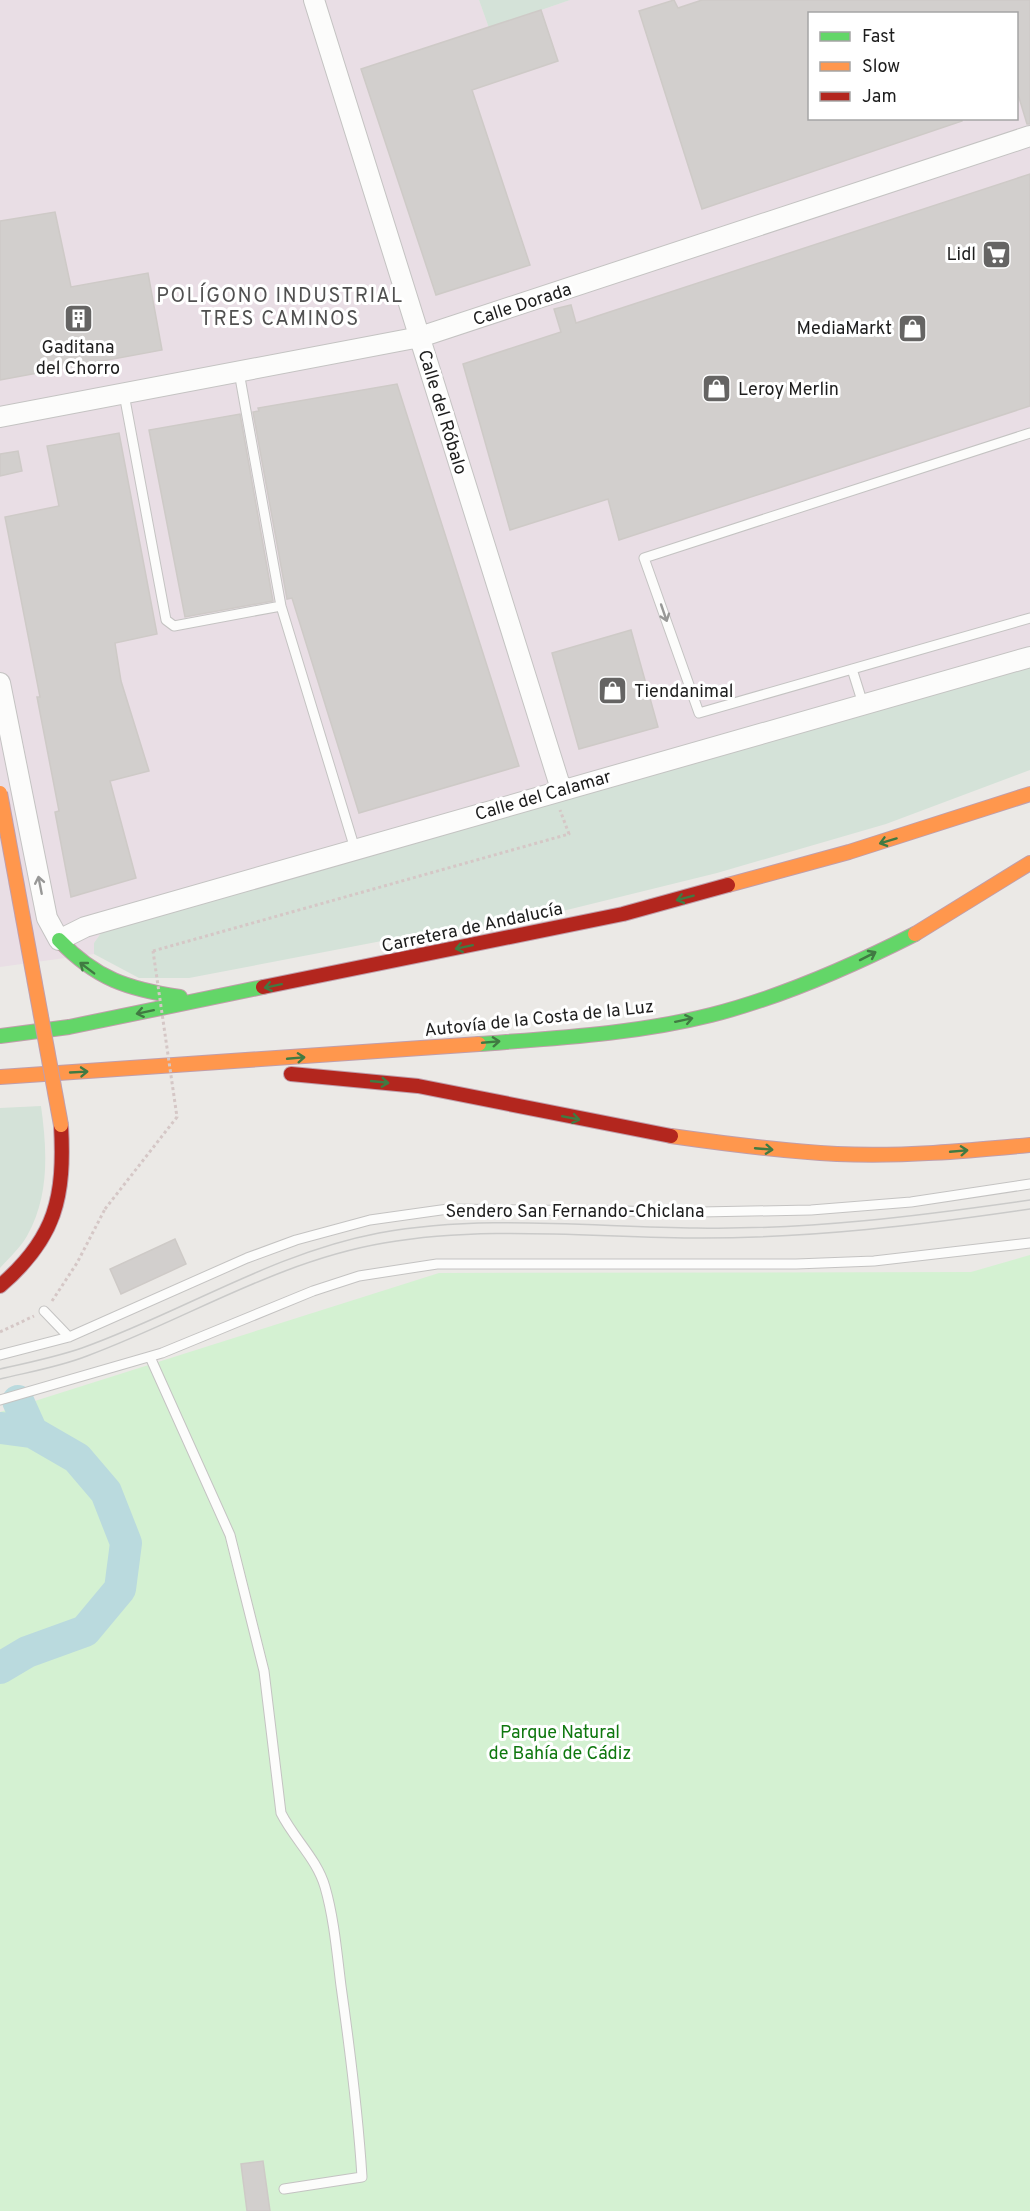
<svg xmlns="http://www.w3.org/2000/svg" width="1030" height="2211" font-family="Overpass,sans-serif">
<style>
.industrial{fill:#e9dee5;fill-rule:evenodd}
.wetland{fill:#d4e2d8}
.park{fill:#d4f1d2}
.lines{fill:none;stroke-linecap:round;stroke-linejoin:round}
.river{stroke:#badade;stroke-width:32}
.building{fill:#d2cfcd;stroke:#cecac7;stroke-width:1.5}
.lane-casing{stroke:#c4c3c2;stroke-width:11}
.street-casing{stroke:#c4c3c2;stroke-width:22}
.fast-casing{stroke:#c09eab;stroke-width:16}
.slow-casing{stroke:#c09eab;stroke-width:16}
.jam-casing{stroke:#c09eab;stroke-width:16}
.path{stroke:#d5c7c6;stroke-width:3;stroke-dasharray:3 3;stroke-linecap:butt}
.lane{stroke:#fcfcfb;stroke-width:9}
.street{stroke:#fcfcfb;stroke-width:20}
.fast{stroke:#63d668;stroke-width:14}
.slow{stroke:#ff974d;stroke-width:14}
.jam{stroke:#b3261e;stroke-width:14}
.tram{stroke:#cacac9;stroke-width:1.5}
.slow-bridge-casing{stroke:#c09eab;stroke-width:16;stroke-linecap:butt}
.path-bridge{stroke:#d5c7c6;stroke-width:3;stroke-dasharray:3 3;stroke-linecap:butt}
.slow-bridge{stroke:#ff974d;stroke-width:14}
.oneway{stroke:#989897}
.oneway2{stroke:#407a42}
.labels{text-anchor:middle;stroke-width:6;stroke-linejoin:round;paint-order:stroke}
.poi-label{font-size:18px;fill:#1d1d1d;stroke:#fff;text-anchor:end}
.street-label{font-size:18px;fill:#1d1d1d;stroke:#fff}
.park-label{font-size:18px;fill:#0f780f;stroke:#fff}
.neighbourhood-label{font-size:20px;letter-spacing:1.5px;fill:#505050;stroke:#fff}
</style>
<rect width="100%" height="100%" fill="#ebe9e6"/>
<path class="industrial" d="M0 0H479L489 28 570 0H1030V667L101 933 94 943V954L0 967ZM810 14H1016V118H810Z"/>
<path class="wetland" d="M479 0H570L489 28Z
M1030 667V770L886 824 717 873 514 923 413 935 189 978H139L94 954V943L101 933Z
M41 1106C47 1150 50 1195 27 1236 20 1248 9 1258 0 1268V1108Z"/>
<path class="park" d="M1030 1255V2211H0V1412L439 1273 971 1272Z"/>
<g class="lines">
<path class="river" d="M18 1401 32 1432
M0 1428 32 1432 77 1458 106 1492 126 1543 120 1589 85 1631 27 1652 0 1668"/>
</g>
<path class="building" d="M674 0 678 8 702 0H1030V124H1027L1017 91V14H810V118H962V121L702 209 639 11Z
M541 10 558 61 472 90 530 265 436 295 361 69Z
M1030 174V406L619 540 608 499 510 530 463 364 561 332 554 309 571 305 576 323Z
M55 212 71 287 148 273 162 350 0 380V221Z
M397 384 519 766 359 813 292 598 287 599 253 412 259 411 258 408Z
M240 414 273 601 185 617 149 430Z
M119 433 157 634 115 643 121 681 149 771 110 781 136 878 71 897 55 812 59 811 37 697H40L5 517 59 506 47 446Z
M18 451 22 471 0 476V454Z
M631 630 658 727 579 749 552 653Z
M175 1239 186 1264 121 1294 110 1269Z
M263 2161 270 2211H247L241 2164Z"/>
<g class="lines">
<defs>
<path id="lane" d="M239 372 281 606 355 849
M124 394 166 620 174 626 281 606
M1030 433 644 558 699 713 1030 618
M852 669 863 704
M44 1311 69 1337
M0 1355 69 1337 247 1258 296 1240 370 1220 448 1209 700 1212 811 1210 911 1202 1030 1184
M150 1357 230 1535 264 1671 281 1813C294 1839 317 1859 325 1887 334 1918 337 1954 341 1986 350 2050 358 2113 362 2177L284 2189
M0 1400 162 1353 313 1291 359 1276 437 1264H796L874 1261 1030 1243"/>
<path id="street" d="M314 0 561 789
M0 417 420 337 1030 136
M0 683 47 918 59 940 85 927 1030 657"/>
<path id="fast" d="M59 940C96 979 128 989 180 997
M0 1036 69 1027 263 987
M479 1044C557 1038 635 1034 711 1015 782 997 850 967 915 934"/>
<path id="slow" d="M728 885 849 852 1030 794
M915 934 1030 863
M0 1077 479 1044
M671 1136C727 1144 781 1151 837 1154 901 1157 966 1151 1030 1145"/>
<path id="jam" d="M263 987 623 914 728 885
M291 1074 418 1086 671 1136
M0 1286C56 1238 65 1197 61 1125"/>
</defs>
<use href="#lane" class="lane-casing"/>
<use href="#street" class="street-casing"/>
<use href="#fast" class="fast-casing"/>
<use href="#slow" class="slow-casing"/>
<use href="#jam" class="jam-casing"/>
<path class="path" d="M153 951 569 834 560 810
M52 1301 77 1263 105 1209
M0 1332 34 1316"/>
<use href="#lane" class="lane"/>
<use href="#street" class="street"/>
<use href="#fast" class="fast"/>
<use href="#slow" class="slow"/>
<use href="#jam" class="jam"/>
<path class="tram" d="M0 1369C27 1363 56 1357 82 1348 183 1312 273 1253 379 1233 484 1214 591 1227 697 1228 809 1230 919 1216 1030 1200
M0 1379C29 1372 59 1367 87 1356 187 1319 278 1261 384 1243 490 1225 596 1238 702 1238 813 1238 921 1225 1030 1209"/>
<defs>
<path id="slow-bridge" d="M0 793 61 1125"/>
</defs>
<use href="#slow-bridge" class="slow-bridge-casing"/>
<path class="path-bridge" d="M105 1209 177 1117 153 951"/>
<use href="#slow-bridge" class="slow-bridge"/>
</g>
<defs><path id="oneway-shaft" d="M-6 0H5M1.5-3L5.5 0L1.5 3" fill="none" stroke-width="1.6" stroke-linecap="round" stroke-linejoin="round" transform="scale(1.5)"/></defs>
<g class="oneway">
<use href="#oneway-shaft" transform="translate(664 613) rotate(71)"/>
<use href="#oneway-shaft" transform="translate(40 885) rotate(-101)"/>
</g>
<g class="oneway2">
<use href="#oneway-shaft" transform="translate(888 841) rotate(163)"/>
<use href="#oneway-shaft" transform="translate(685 898) rotate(165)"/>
<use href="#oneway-shaft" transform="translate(464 947) rotate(168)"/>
<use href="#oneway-shaft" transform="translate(868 956) rotate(-27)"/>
<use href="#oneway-shaft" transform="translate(87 968) rotate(-143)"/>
<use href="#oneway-shaft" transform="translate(273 986) rotate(168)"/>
<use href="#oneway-shaft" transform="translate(145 1012) rotate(168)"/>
<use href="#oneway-shaft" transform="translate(684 1020) rotate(-12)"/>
<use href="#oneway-shaft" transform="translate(491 1042) rotate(-5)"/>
<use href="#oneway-shaft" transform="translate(296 1058) rotate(-5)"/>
<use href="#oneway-shaft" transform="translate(79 1072) rotate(-3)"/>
<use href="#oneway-shaft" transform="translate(380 1082) rotate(6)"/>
<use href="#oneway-shaft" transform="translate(571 1118) rotate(11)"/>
<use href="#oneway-shaft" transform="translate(764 1149) rotate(5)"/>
<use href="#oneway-shaft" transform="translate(959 1151) rotate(-5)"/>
</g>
<defs>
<symbol id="supermarket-square" viewBox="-11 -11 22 22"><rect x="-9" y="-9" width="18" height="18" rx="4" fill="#656463" stroke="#fff"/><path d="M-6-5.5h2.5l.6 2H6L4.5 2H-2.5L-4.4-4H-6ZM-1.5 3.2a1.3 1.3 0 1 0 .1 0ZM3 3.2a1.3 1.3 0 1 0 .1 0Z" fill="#fff"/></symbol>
<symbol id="building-square" viewBox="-11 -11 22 22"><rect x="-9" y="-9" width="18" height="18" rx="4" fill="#656463" stroke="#fff"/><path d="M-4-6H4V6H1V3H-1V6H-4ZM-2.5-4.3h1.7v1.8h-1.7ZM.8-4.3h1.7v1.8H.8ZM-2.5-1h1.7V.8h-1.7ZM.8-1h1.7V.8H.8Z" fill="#fff"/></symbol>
<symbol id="shop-square" viewBox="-11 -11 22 22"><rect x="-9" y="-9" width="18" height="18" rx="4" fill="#656463" stroke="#fff"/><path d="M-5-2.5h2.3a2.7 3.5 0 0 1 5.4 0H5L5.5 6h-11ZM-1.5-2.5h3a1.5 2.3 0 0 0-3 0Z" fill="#fff"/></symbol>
</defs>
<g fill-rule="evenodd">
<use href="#supermarket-square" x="980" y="238" width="33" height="33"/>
<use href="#building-square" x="62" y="302" width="33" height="33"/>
<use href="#shop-square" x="896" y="312" width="33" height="33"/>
<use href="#shop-square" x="700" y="372" width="33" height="33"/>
<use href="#shop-square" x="596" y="674" width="33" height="33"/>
</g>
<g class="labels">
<g class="poi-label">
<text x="976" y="260">Lidl</text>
<text x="892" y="334">MediaMarkt</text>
<text x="78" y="353" text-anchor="middle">Gaditana<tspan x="78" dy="21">del Chorro</tspan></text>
<text x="738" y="395" text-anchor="start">Leroy Merlin</text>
<text x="634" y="697" text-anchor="start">Tiendanimal</text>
</g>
<g class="street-label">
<text transform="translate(522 304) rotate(-18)" y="6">Calle Dorada</text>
<text transform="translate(443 412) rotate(73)" y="6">Calle del Róbalo</text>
<text transform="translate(543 795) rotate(-16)" y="6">Calle del Calamar</text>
<text transform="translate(472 927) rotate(-12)" y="6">Carretera de Andalucía</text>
<text transform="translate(539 1018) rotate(-6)" y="6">Autovía de la Costa de la Luz</text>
<text x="575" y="1217">Sendero San Fernando-Chiclana</text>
</g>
<g class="park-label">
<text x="560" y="1738">Parque Natural<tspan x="560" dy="21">de Bahía de Cádiz</tspan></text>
</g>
<g class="neighbourhood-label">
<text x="280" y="302">POLÍGONO INDUSTRIAL<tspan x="280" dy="23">TRES CAMINOS</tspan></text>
</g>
</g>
<rect x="808" y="12" width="210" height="108" fill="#ffffff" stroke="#a5a5a5" stroke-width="1.5"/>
<rect x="820" y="32" width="30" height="9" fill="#63d668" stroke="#a5a5a5" stroke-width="1.5"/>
<text x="862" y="42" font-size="18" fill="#1d1d1d">Fast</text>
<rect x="820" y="62" width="30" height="9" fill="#ff974d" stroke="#a5a5a5" stroke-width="1.5"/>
<text x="862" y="72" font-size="18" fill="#1d1d1d">Slow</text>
<rect x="820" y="92" width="30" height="9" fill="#b3261e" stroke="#a5a5a5" stroke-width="1.5"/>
<text x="862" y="102" font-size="18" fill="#1d1d1d">Jam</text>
</svg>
